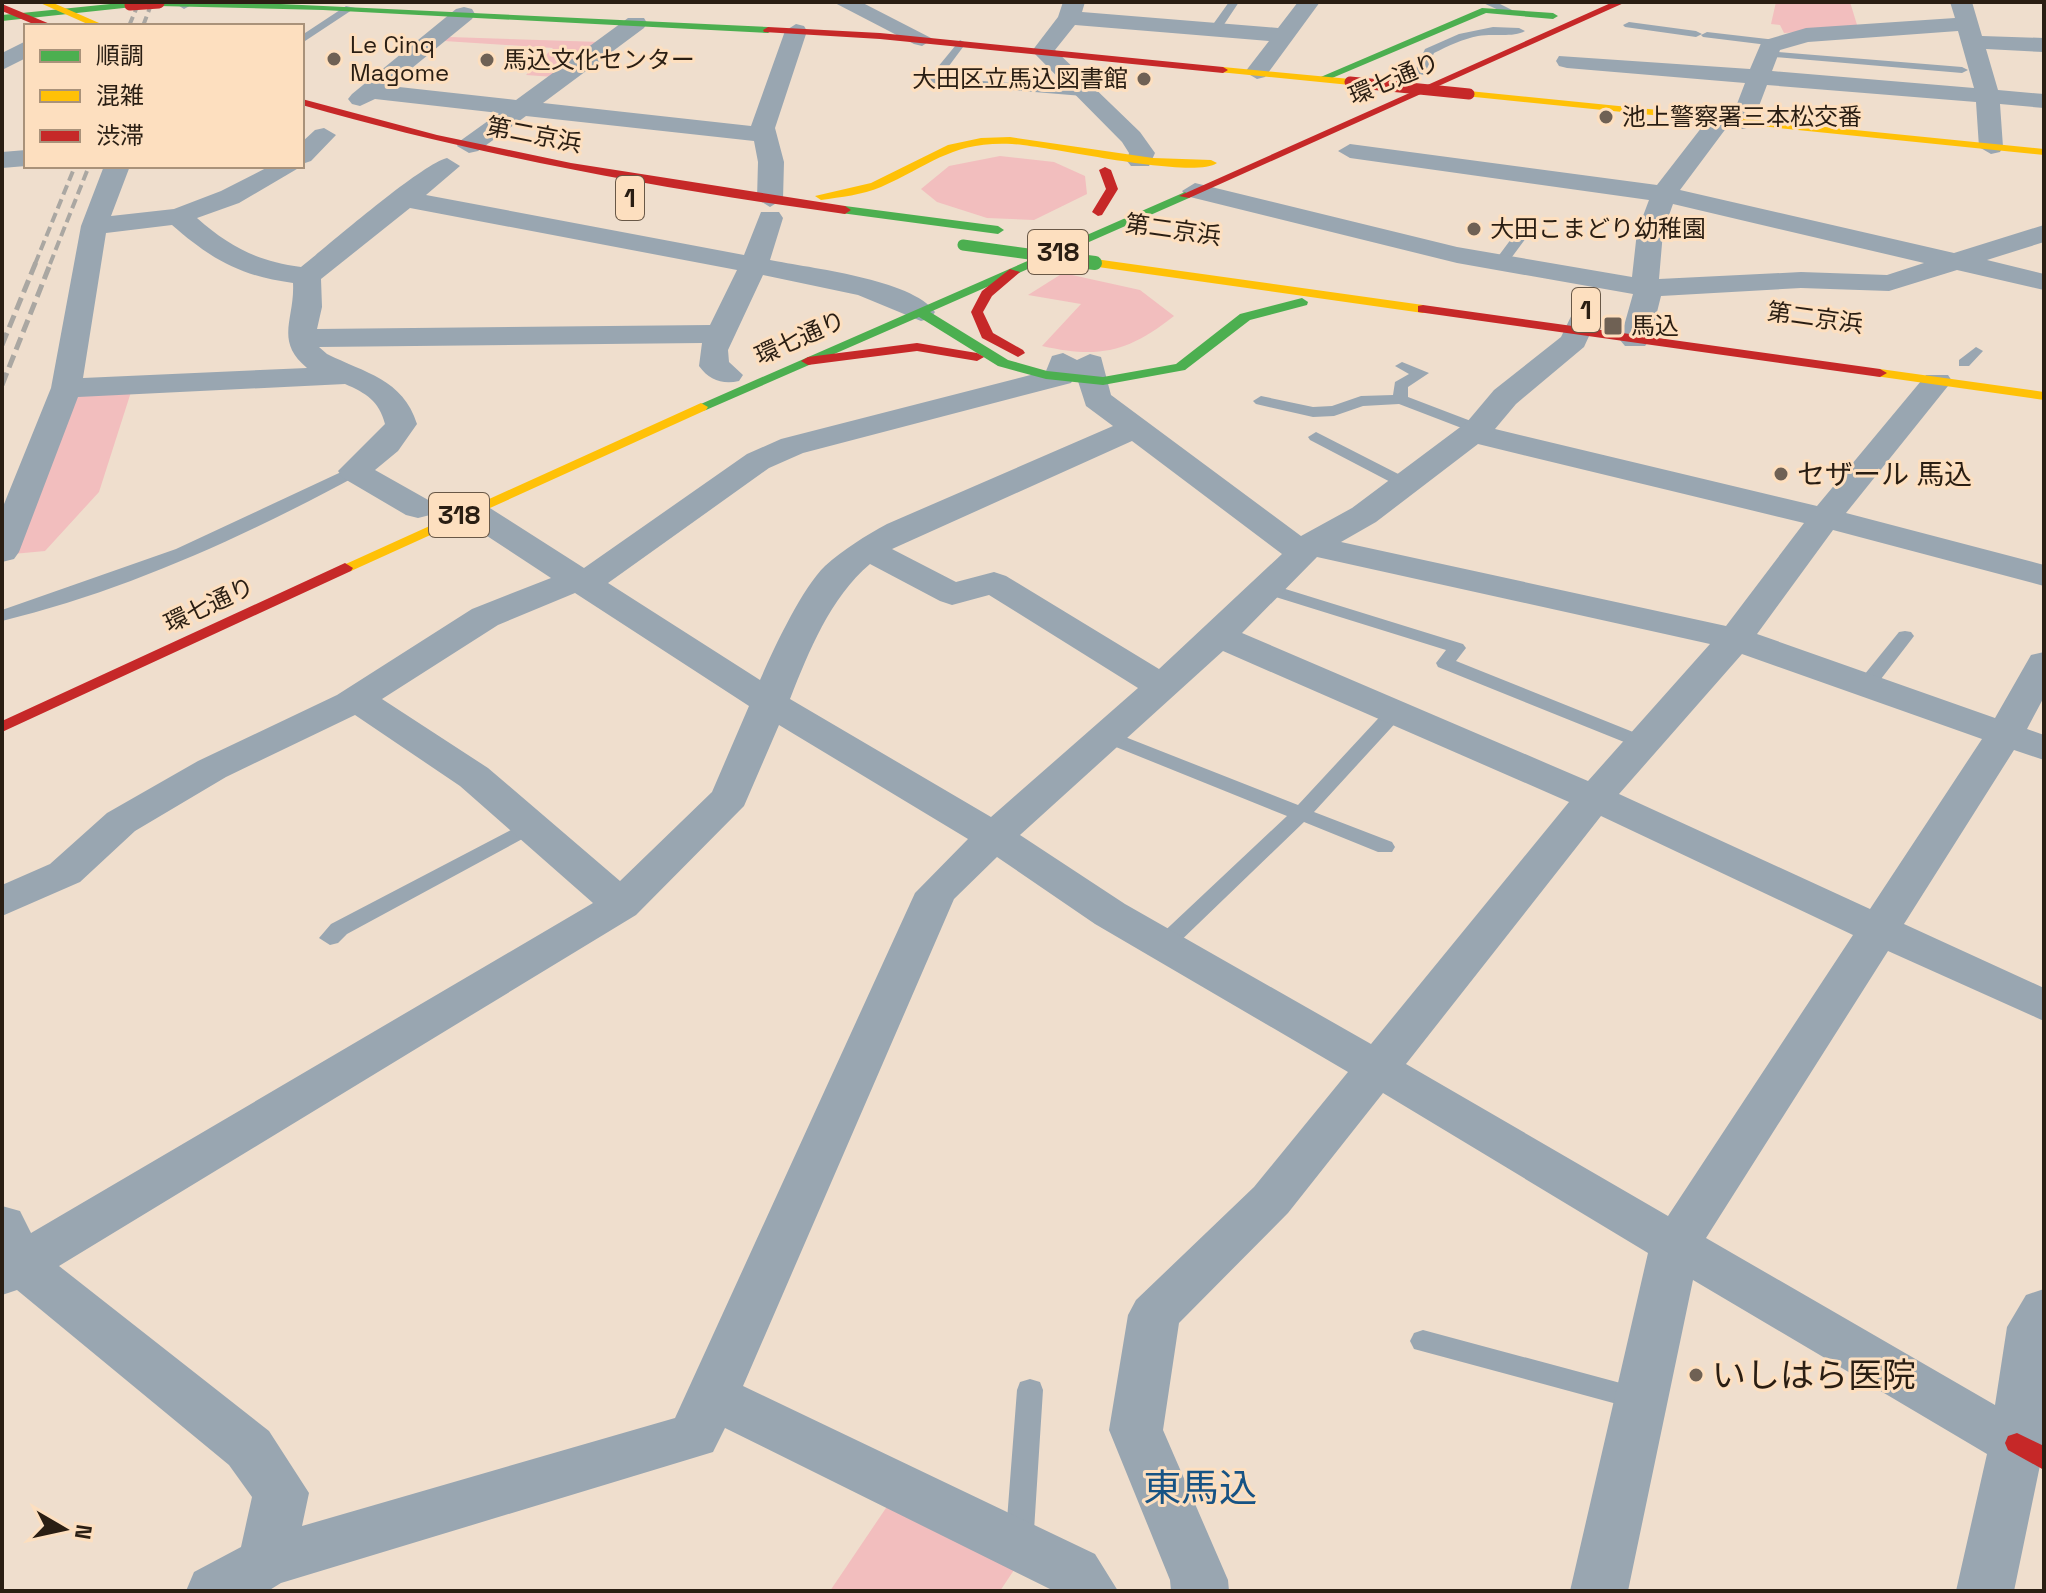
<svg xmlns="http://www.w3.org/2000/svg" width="2046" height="1593" font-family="'Space Grotesk','Noto Sans JP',sans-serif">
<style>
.green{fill:#f2bebe}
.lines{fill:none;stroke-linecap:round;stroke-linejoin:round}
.lane{fill:#99a6b1;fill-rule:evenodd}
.street{fill:#99a6b1;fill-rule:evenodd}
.fast{fill:#4caf50;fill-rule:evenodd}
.slow{fill:#ffc107;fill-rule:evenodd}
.jam{fill:#c62828;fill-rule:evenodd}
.rail-far1{stroke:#aaa7a2;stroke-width:4;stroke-dasharray:10 5;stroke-linecap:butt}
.rail{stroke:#aaa7a2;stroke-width:5;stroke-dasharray:13 6;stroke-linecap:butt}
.fast-bridge-far1{stroke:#4caf50;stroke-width:11}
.fast-bridge{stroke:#4caf50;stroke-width:14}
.jam-bridge{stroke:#c62828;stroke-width:11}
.poi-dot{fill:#6f6154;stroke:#fddfbf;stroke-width:3}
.labels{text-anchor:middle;stroke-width:6;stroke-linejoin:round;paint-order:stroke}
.far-poi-label{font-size:24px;fill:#2a1e13;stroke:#fddfbf;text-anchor:start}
.far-street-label{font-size:24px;fill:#2a1e13;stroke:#fddfbf}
.shield{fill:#fddfbf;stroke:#695847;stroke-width:2}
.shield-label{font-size:26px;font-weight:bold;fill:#2a1e13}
.poi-label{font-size:28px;fill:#2a1e13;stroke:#fddfbf;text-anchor:start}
.near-poi-label{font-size:34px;fill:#2a1e13;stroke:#fddfbf;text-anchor:start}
.near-quarter-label{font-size:38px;fill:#175384;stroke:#fddfbf}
</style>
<rect width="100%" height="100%" fill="#efdecd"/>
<path class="green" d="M1776 2H1850L1858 28 1784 33 1780 25 1771 24Z
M449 37 601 42 554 77 526 75 553 48 444 41Z
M1000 156 1054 162 1085 176 1087 194 1034 220 987 218 937 202 921 189 949 166Z
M1063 273 1140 290 1174 316C1128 352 1100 359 1042 346L1081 304 1028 295Z
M131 392 99 492 45 551 13 554 74 395Z
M888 1505 1018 1564 1000 1591H830Z"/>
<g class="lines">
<path class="lane" d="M1229 2H1239L1219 32H1211L1209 30Z
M1481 2H1496L1512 10 1503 12Z
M346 6 355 8 302 43V35Z
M1629 22 1696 31 1702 34 1696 37 1625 27 1623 25Z
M1493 27 1519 28 1525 31C1513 38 1493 33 1478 36 1463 39 1448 46 1434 53L1424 75 1414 73 1425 49 1459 34Z
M1707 32 1776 40 1782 43 1776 46 1703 37 1701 35Z
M960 40 966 43 940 78 1083 88 1089 92 1083 96 928 83V79Z
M1767 51 1962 67 1968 70 1962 73 1763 56 1761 54Z
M1523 223 1535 226 1506 265H1496L1494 262Z
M1976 347 1983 351 1969 366H1959V360Z
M1402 362 1429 373 1408 387V397L1484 426V432H1472L1399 404 1363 406 1334 416 1313 417 1256 404 1253 401 1261 396 1313 407 1332 406 1361 396 1393 395 1395 382 1409 374 1395 366Z
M1316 432 1412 481 1414 484 1406 489 1400 487 1310 440 1308 437Z
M354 466 360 468V474C248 535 126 591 2 621V610L176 549Z
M1269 584 1463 644 1466 648 1456 661 1648 738 1651 742 1648 746H1634L1438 667 1436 663 1446 650 1263 593 1260 589Z
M1905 631 1911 632 1914 636 1911 640 1874 688H1860L1858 684 1860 680 1899 632Z
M1394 707 1401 709 1404 713 1401 717 1314 812 1392 842 1395 847 1392 852H1378L1304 822 1171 950H1155L1152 945 1155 940 1287 816 1101 741 1098 737 1101 733H1115L1298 805 1387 709Z
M530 820 537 821 540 826 537 831 347 934 338 943 330 945 319 938 331 924Z
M1423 1330 1639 1388 1649 1391 1653 1399 1649 1407 1639 1410 1414 1349 1410 1341 1414 1333Z
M1030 1379 1040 1382 1043 1390 1033 1546 1029 1555 1019 1559 1009 1555 1005 1546 1017 1390 1020 1382Z"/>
<path class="street" d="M173 2H195V3L184 9Z
M833 2H861L933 39 922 46 914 44Z
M1063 2H1085L1082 12 1278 28 1298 2H1320L1265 77 1257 79 1245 72 1269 41 1075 25 1055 50 1140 132 1155 153 1149 166H1131L1127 161 1129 153 1122 142 1032 51 1058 17Z
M1950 2H1972L1982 36 2044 38V52L1986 49 1998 90 2044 94V108L2000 104 2003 147 2000 152 1991 154 1979 147 1976 102 1767 85 1751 127 1742 129 1730 123 1680 190 1954 253 2044 225V242L1987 260 2044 274V290L1957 270 1889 291 1801 288 1661 296 1650 340 1645 346H1625L1620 340 1633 294 1457 263 1186 196 1182 191 1195 183 1457 247 1632 277 1637 232 1649 200 1350 158 1338 151 1350 144 1657 185 1712 114 1721 112 1732 117 1745 83 1567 68 1559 66 1556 61 1559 56 1750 69 1762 41 1806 28 1955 18ZM1958 31 1974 88 1772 71 1780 50 1808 42ZM1673 204 1924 263 1887 275 1801 272 1659 279 1663 232Z
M464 7 472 9 475 14 472 19 390 86 516 100 628 18H644L647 23 644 28 543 103 751 126 785 31 796 24 804 26 807 31 775 128 784 162 783 199 770 207 757 199 758 162 754 141 526 116 478 151 469 153 457 146 460 141 499 113 375 99 360 106 352 104 348 99 352 94 456 9Z
M26 41V58L2 70V53Z
M324 128 336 135 311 161 302 164V142L315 130Z
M26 150V166L2 168V152Z
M447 158 460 166 426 195 744 255 761 212H779L783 218 770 260C809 268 912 279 935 312L931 318 921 321 858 295 763 275 728 350 729 362 743 375 739 381C723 385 709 380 699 366L702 343 319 347 327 354C365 373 403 379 417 424L398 451 375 470 430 501 435 508 430 515 418 518 406 515 343 478 338 471 385 424C379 401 366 393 345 384L78 397 19 552 14 559 2 562V509L51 388 81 226 104 166H130L111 216 174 209 221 191 270 166H302L239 203 197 218C230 247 257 261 301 267 329 245 420 165 447 158ZM410 208 737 270 710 325 317 329 322 307 321 279ZM172 225C211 259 240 276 293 283 295 319 274 341 307 368L83 378 106 233Z
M1587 301 1597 304 1601 310 1584 347 1516 404 1495 429 1817 506 1926 375H1948L1952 381 1846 513 2044 565V586L1833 530 1757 634 1995 718 2031 655 2044 652V697L2027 729 2044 735V760L2014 750 1904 924 2044 988V1021L1888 951 1706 1238 1995 1405 2007 1327 2026 1295 2044 1289V1446L2014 1591H1956L1987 1454 1693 1280 1628 1591H1570L1648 1253 1383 1093 1288 1213 1179 1323 1163 1430 1228 1580 1229 1591H1171L1170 1580 1109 1430 1128 1315 1136 1300 1254 1187 1348 1072 1095 924 997 857 954 899 743 1386 1095 1554 1118 1591H1054L725 1428 713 1452 281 1583 268 1591H186L194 1572 241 1547 252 1497 229 1465 17 1290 2 1295V1206L20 1211 31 1233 593 903 460 786 355 715 226 777 135 831 80 882 2 916V885L50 864 107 813 198 761 337 695 472 609 551 578 458 517 453 510 458 503 470 500 482 503 584 568 747 454 781 439 1046 371 1052 356 1063 353 1077 360 1090 354 1101 357 1111 395 1301 536 1352 508 1467 422 1494 390 1561 337 1577 304ZM1076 375 1086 406 1113 426 887 524C865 536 844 549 825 566 802 588 773 650 760 680L608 583 769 468 803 453 1071 383ZM1132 441 1282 554 1159 669 1006 576 994 572 956 582 892 549ZM1478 444 1804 523 1726 626 1341 542 1376 522ZM1317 557 1710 644 1588 781 1242 633ZM870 564 940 601 952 605 989 595 1138 688 991 817 790 699C809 651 830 598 870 564ZM575 593 749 706 712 792 620 881 488 768 382 699 498 625ZM1223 651 1569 802 1371 1044 1125 904 1020 835ZM1742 654 1982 739 1870 909 1619 794ZM779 725 968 839 915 893 675 1418 302 1526 309 1493 269 1431 59 1266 636 915 744 806ZM1601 816 1853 935 1668 1216 1406 1064Z"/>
<path class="fast" d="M130 2 135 5 133 7 2 21V15Z
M237 2 768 27 773 30 768 33 323 10 159 6 154 3Z
M1482 8 1553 13 1558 16 1553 19 1486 13 1325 81 1316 79Z
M1185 192 1191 196 1189 198 930 312 1008 360 1047 371 1103 377 1176 364 1240 314 1302 298 1308 302 1307 305 1250 320 1185 370 1103 385 1046 379 998 366 919 317 706 410 701 411 694 407Z
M845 206 998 226 1004 230 998 234 841 213V207Z"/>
<path class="slow" d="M38 2H51L106 26H92Z
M1223 67 1350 79 1355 82 1350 85 1219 72V68Z
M1469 91 2044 149V155L1465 96V92Z
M1010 137 1153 158 1211 160 1217 163C1192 180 1050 146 1012 144 952 141 931 165 881 187 862 195 841 197 821 200L815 196 871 183 948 145 981 138Z
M1095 259 1423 305 1429 309 1423 313 1091 266V260Z
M1880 369 2044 392V400L1875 376V370Z
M701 403 708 407 706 410 351 571H339L337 568Z"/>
<path class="jam" d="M1613 2H1626L1189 198 1179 196Z
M2 4 50 24 51 26H38L2 11Z
M768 27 880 33 1223 67 1228 70 1223 73 880 39 764 32 763 30Z
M302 99 437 135 571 163 845 206 851 210 845 214C661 189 480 156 302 105Z
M1105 167 1111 170 1118 189 1102 215 1098 216 1092 212 1106 189 1099 170Z
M1010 269 1020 272 992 296 983 312 993 333 1023 350 1025 353 1018 357 982 338 971 312 982 291Z
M1423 305 1880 369 1887 373 1880 377 1418 312V306Z
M917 343 977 353 984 357 977 361 917 351 808 365 801 361 808 357Z
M345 563 353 568 351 571 2 732V721Z
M2017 1433 2044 1446V1470L2008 1450 2005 1443 2008 1436Z"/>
<path class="rail-far1" d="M129 26 139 2
M143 26 152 2
M35 264 75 166
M50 264 89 166"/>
<path class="rail" d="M2 345 36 262
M2 385 51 262"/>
<path class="fast-bridge-far1" d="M963 245 1095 263"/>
<path class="fast-bridge" d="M1087 262 1095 263"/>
<path class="jam-bridge" d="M130 5 159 3
M1350 82 1469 94"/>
</g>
<g class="poi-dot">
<circle cx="334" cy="59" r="8"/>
<circle cx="487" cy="60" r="8"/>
<circle cx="1144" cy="79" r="8"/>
<circle cx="1606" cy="117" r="8"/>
<circle cx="1474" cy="229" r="8"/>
<rect x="1603" y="316" width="20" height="20" rx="4"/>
<circle cx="1781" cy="474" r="8"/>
<circle cx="1696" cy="1375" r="8"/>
</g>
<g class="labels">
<g class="far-poi-label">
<text x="350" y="53">Le Cinq<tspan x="350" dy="28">Magome</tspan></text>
<text x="503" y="68">馬込文化センター</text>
<text x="1128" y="87" text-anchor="end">大田区立馬込図書館</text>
<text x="1622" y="125">池上警察署三本松交番</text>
<text x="1490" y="237">大田こまどり幼稚園</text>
<text x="1631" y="334">馬込</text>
</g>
<g class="far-street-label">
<text transform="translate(1394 79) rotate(-23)" y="8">環七通り</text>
<text transform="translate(534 135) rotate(11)" y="8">第二京浜</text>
<text transform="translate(1173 230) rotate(8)" y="8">第二京浜</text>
<text transform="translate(1815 318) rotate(8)" y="8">第二京浜</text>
<text transform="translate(800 338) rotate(-24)" y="8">環七通り</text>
<text transform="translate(209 605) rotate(-25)" y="8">環七通り</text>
</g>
<g class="shield">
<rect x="616" y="176" width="28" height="44" rx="6"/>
<rect x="1028" y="230" width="60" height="44" rx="6"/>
<rect x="1572" y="288" width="28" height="44" rx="6"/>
<rect x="429" y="493" width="60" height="44" rx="6"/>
</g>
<g class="shield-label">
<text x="630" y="207">1</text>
<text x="1058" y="261">318</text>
<text x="1586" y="319">1</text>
<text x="459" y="524">318</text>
</g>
<g class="poi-label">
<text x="1797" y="484">セザール 馬込</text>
</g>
<g class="near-poi-label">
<text x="1712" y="1387">いしはら医院</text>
</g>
<g class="near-quarter-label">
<text x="1200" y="1501">東馬込</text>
</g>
</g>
<rect width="2046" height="1593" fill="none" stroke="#2a1e13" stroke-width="8"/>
<rect x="24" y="24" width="280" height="144" fill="#fddfbf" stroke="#a9927a" stroke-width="2"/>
<rect x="40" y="50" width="40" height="12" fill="#4caf50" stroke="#a9927a" stroke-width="2"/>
<text x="96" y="64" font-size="24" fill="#2a1e13">順調</text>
<rect x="40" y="90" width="40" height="12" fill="#ffc107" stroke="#a9927a" stroke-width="2"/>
<text x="96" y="104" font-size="24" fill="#2a1e13">混雑</text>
<rect x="40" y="130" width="40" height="12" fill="#c62828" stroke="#a9927a" stroke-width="2"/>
<text x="96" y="144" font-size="24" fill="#2a1e13">渋滞</text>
<g transform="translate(64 1529) rotate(99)" stroke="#fddfbf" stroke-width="6" paint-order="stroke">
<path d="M0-6L14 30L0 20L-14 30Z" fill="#2a1e13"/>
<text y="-12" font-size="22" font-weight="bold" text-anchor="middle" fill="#2a1e13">N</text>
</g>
</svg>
